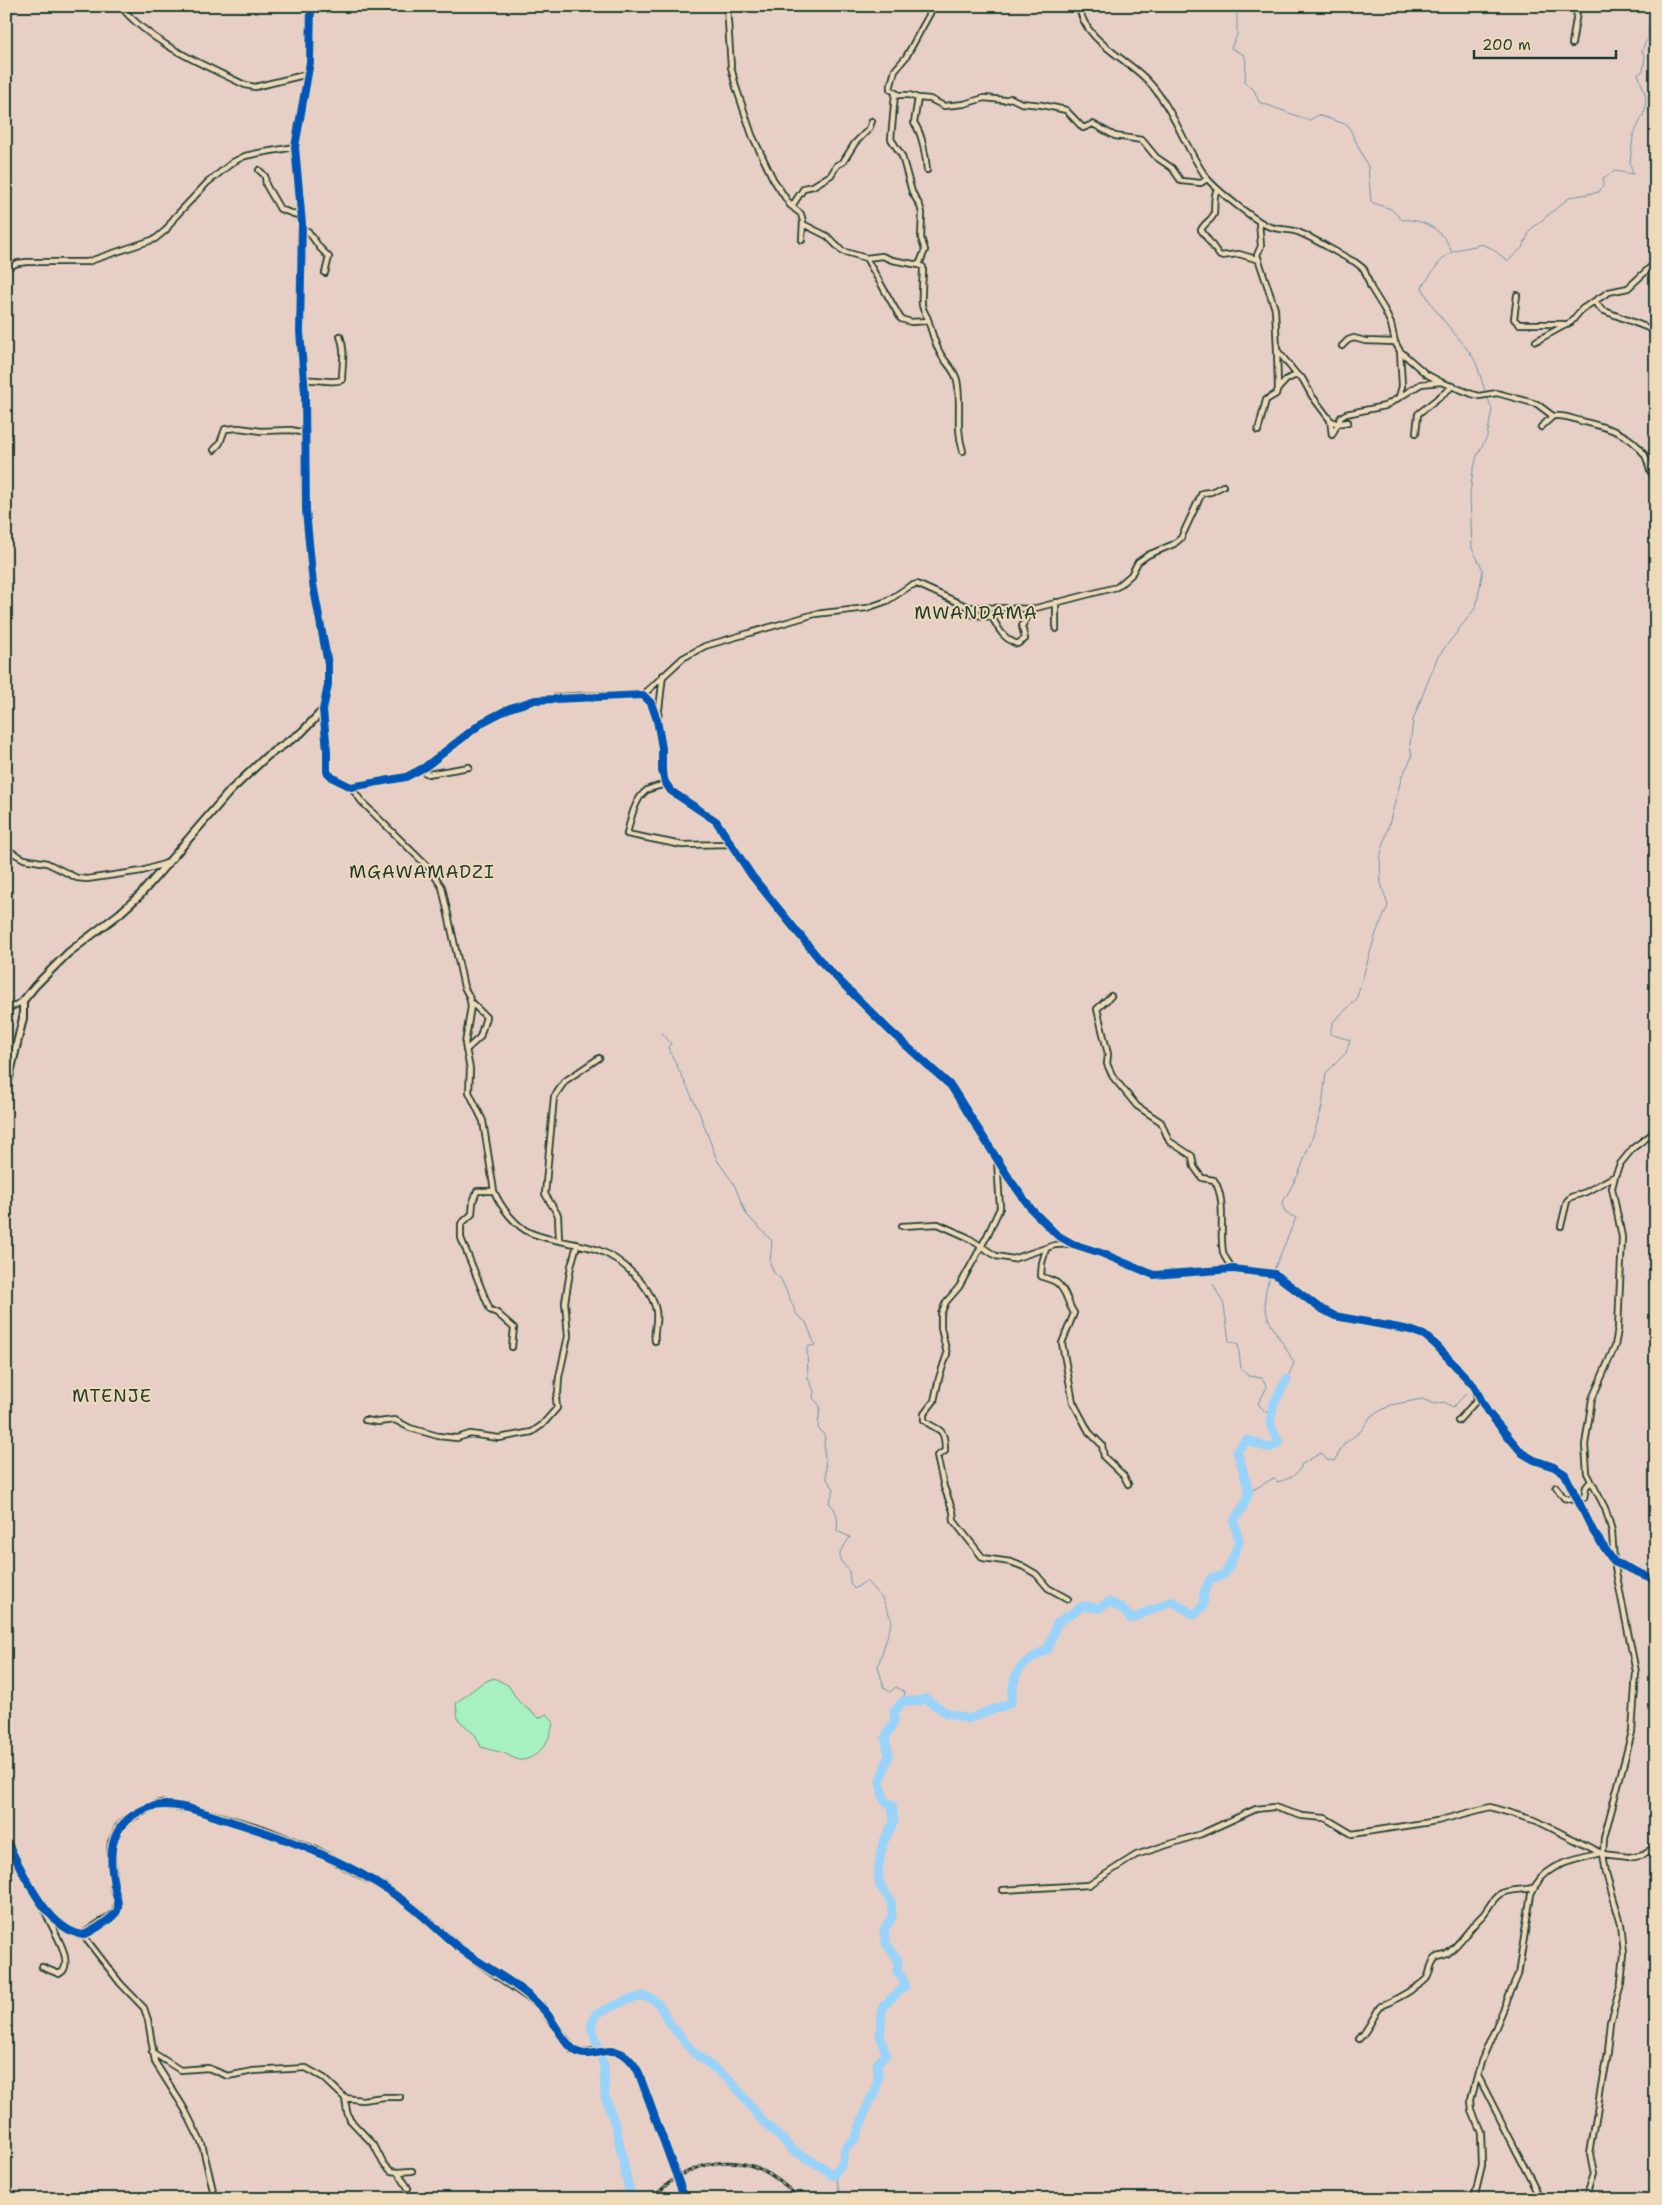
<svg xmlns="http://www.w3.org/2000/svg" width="1662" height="2205" font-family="'Shantell Sans',sans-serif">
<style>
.green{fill:#a7f1c0;stroke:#63977a}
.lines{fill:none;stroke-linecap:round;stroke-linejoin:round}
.stream{stroke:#6897aa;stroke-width:1}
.river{stroke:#99d3f9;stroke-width:9}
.street-casing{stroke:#1f3d34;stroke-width:8}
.secondary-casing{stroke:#1f3d34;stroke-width:10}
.street{stroke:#eed9b8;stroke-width:4.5}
.secondary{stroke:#eed9b8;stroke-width:6}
.rail-casing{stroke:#1f3d34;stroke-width:3}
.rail{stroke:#eed9b8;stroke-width:1;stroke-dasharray:4;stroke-linecap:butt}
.cycleway-casing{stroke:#eed9b8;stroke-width:11}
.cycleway{stroke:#0057b8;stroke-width:8}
.labels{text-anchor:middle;stroke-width:4;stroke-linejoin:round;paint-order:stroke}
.quarter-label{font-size:18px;letter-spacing:1px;fill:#1f3d34;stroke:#eed9b8}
</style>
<rect width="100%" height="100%" fill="#e7cfc6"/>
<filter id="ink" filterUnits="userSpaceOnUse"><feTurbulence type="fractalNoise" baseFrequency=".02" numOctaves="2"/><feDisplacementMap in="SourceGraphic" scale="10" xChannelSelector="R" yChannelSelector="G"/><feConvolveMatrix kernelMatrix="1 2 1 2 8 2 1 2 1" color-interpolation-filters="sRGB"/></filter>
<g filter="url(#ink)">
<path class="green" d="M494 1678 508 1685 519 1702 539 1718 547 1714 553 1721C552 1737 541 1757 523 1760 514 1761 508 1753 500 1752 494 1751 488 1749 481 1747L476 1736 458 1719 456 1703 482 1683Z"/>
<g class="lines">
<path class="stream" d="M1237 6V35L1231 48 1244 55 1246 60 1245 83 1254 90 1259 102 1303 118 1310 120 1318 115 1348 125 1368 167 1371 202 1391 209 1402 220C1423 218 1445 231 1451 251
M1486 393C1480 379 1479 364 1470 353 1454 331 1433 312 1422 287 1431 275 1440 257 1454 251 1463 247 1472 248 1481 244L1491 248 1508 261 1523 247 1530 230 1570 197 1599 192 1604 184 1603 178 1615 171 1633 174 1630 163 1633 136 1645 111 1646 96 1638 74 1643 71 1645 57 1642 51 1645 43 1649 38 1648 30 1653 6
M661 1031 671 1044 668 1047 699 1112 717 1160 734 1184 746 1214 772 1241 770 1263 774 1273 781 1279 797 1315 806 1322 815 1345 807 1347 808 1378 814 1391 813 1398 820 1406 818 1428 825 1436C822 1451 827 1464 826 1478L834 1489 829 1503C838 1510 838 1520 837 1531L850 1537 840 1552V1560L849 1571 850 1582 854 1589 866 1581 882 1598 892 1621 878 1666 884 1688 890 1692 896 1687 905 1692 903 1701
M1273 1272 1296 1218 1286 1213 1282 1204 1299 1173 1315 1130 1322 1107 1326 1073 1346 1053 1350 1040 1330 1034 1333 1022 1356 1000 1376 933 1388 906 1381 883 1380 858 1402 776 1412 757 1410 745 1413 720 1437 658 1476 607 1483 570 1472 548 1470 494 1473 471 1477 456 1487 437 1492 409 1487 396
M1271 1275C1253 1315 1278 1330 1294 1363L1287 1379
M1213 1284 1224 1305 1229 1341 1238 1344 1241 1368 1248 1376 1262 1378 1267 1387 1258 1404 1271 1417
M1249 1492 1274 1478 1277 1482C1289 1479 1298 1476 1302 1464L1321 1453 1327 1460 1334 1461 1345 1443 1361 1431 1371 1416 1391 1405 1422 1399 1435 1404 1444 1402 1453 1407 1466 1394
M833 2176 837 2181 841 2199"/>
<path class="river" d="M631 2199 616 2127 605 2096 604 2066 591 2026 596 2014 627 2000 642 1996 651 1998 659 2004 668 2021 693 2052 731 2081 759 2117 793 2150 824 2168 833 2176 842 2163 846 2147 855 2139 871 2097H874L878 2078 877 2064 886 2054 880 2035 883 2006 905 1986 903 1979 897 1972 898 1960 886 1943 884 1930 892 1917 891 1901 880 1886 878 1871 883 1843 894 1821 892 1805 884 1800 880 1782 889 1755 885 1738 895 1720 894 1712 903 1701H917L926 1699 945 1712 968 1719 1011 1703C1014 1668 1019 1665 1048 1649L1057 1623 1083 1606 1099 1608 1108 1602 1121 1607 1131 1619 1172 1601 1194 1615 1203 1606 1204 1592 1211 1578 1222 1576 1229 1567 1239 1542 1234 1521 1244 1505 1249 1492 1237 1450 1247 1440 1269 1448 1279 1443 1270 1424 1274 1403 1287 1379"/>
<defs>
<path id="street" d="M120 6C153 45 200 63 245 85L255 87 308 74
M727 6 731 67 736 87 752 135 773 179 790 205 801 214 803 221 802 240
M934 6 906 57 895 70 890 89 899 95H909L918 98 930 99 944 106 964 104 984 98 1004 100 1011 98 1021 103 1042 105 1066 110 1083 128 1093 124 1115 136 1142 140 1156 157 1172 168 1181 181 1201 183 1207 179
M1079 6C1084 41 1125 57 1147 80 1173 107 1184 146 1206 177 1215 189 1254 220 1268 226 1278 230 1289 229 1298 232 1318 240 1336 253 1355 262L1364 269 1371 288 1384 309 1391 324 1395 342 1400 351 1402 386 1399 397
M1572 44 1578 6
M895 94 891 139 902 156 912 192 920 206 922 213 921 238 925 250 919 265 923 267C923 280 921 293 922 305 923 311 926 314 928 319 931 330 934 341 939 351 944 362 954 368 957 380 962 404 955 427 963 451
M918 98 914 123C922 132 926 157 927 170
M259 170 265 176 266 185 280 209 302 217
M1217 189C1213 197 1215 205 1214 214 1212 220 1204 223 1201 230L1220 256 1239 254 1259 260
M792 206 804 188 813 186 831 175 837 165 843 162 855 143 869 129 872 121
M1259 222 1261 246 1257 255 1275 309 1277 350 1297 375 1302 378 1312 396 1330 420 1337 424 1348 422
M803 224 827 236 842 251 866 258 901 319 911 322 928 321
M302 231H308L320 248 329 257 325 273
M866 258 882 256 892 260 919 265
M6 268 18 263 27 262H87L155 239 166 230 174 218 207 183 233 162 245 156 259 153 295 147
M1517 295 1514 319 1519 324H1564
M1595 302 1602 310 1651 329
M1536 341 1571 322 1582 309 1609 292 1628 288 1656 262
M1342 346 1348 340 1354 338 1365 341 1395 342
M1401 352 1426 374 1441 382 1472 394 1479 396 1497 393 1537 404 1553 416
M304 380C317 378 330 384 342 380 342 364 346 351 340 336
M1278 389 1287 379 1297 375
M1330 420 1332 435 1341 417 1346 414 1385 406 1421 384 1441 382
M1541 427 1553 416H1559C1567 416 1573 419 1581 421 1605 427 1629 432 1644 454 1650 462 1647 472 1656 478
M1258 431 1266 400 1276 394 1278 389 1277 350
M1416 433 1418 414 1453 386
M214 450 220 443 225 429 239 428 261 431 291 430 305 433
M968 607 970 614 992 617C999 630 1003 638 1017 644L1025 639 1022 626 1032 609
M1056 629V602
M643 695 683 658 705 646 815 614 867 608 887 601 910 586 917 584 968 607 1032 609 1117 587 1131 575 1138 562 1148 555 1174 544 1181 538 1202 493 1211 492 1223 486
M323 710 327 750V772C332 779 342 784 350 786 359 789 406 777 415 773 443 756 467 730 496 714 539 691 596 696 643 695L651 703 657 720 662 748V771L665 782 671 791 716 821 752 876 824 965 890 1031 951 1086 1009 1178 1032 1210 1057 1235 1073 1244 1101 1253 1154 1275 1233 1269 1275 1274 1318 1307 1335 1316 1410 1330 1424 1335 1436 1345 1474 1386 1487 1411 1522 1453 1534 1460 1554 1467 1565 1474 1593 1531 1614 1562 1656 1580
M658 718 663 675
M420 770 428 774 469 767
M666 784C660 786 653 787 647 790 635 798 630 821 627 834L682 845 731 844
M351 787 362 802 430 869 442 887 464 987 469 996 471 1006 465 1044 470 1069 469 1092 483 1121 494 1191C500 1206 516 1227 531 1233 552 1242 577 1242 598 1250 621 1258 652 1287 656 1311 658 1322 653 1332 655 1341
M6 849 24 859 47 863 77 878 87 879 142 871 167 863
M1111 996 1097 1009 1108 1054 1107 1064 1113 1077 1137 1106 1161 1122 1169 1141 1192 1156 1194 1167 1202 1178 1214 1180C1227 1200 1219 1229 1223 1252 1224 1258 1230 1264 1233 1269
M6 1010 23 1001
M1656 1048V1055
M466 1050 480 1037 486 1017 471 1002
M997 1161 1000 1208 987 1236 959 1287 946 1302 941 1314V1328L947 1354 939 1378 934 1401 924 1414V1420C937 1433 945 1423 945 1451L937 1456 944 1487 953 1511 954 1521 983 1558 1011 1562 1024 1567 1036 1574 1048 1588 1068 1599
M494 1191H477L473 1202 472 1214 461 1224V1238L490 1310 497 1313 514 1328 512 1347
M902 1226 938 1224 967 1237 996 1256 1013 1259 1055 1245 1071 1244
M1561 1226 1567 1201 1571 1197 1586 1192 1615 1176
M559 1240 558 1215 545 1194 554 1097 565 1081 599 1058
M1046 1249 1042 1263 1041 1276C1046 1279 1052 1279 1057 1283 1067 1291 1067 1303 1074 1313L1062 1343 1073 1402 1089 1432 1102 1445 1104 1457 1124 1476 1128 1484
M365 1420 378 1422 395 1420 410 1428 438 1436 457 1438 470 1434 499 1438 532 1432 542 1425 557 1408 556 1398 558 1393 559 1377 568 1336 565 1302 571 1266 577 1245
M1458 1421 1477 1400 1476 1392
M1556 1487 1564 1498 1579 1501 1584 1498 1586 1487 1591 1481
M1003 1890 1089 1885 1136 1855 1201 1834 1256 1809 1274 1807 1302 1816 1325 1818 1352 1834 1437 1821 1490 1807 1537 1821 1603 1854 1629 1857 1643 1854 1656 1847
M83 1935 120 1983 144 2008 148 2020 155 2062 184 2108 202 2144 215 2199
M42 1967 59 1974 63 1971C73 1957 50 1926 45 1911
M1359 2039C1369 2029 1373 2017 1381 2005 1389 2004 1422 1985 1427 1978 1431 1972 1429 1964 1436 1958 1439 1956 1444 1956 1447 1954 1461 1943 1470 1927 1483 1915 1489 1908 1492 1899 1500 1894 1508 1889 1524 1890 1533 1888
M152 2052 180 2070 208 2068 228 2076 253 2071 306 2068 324 2078 345 2098 362 2100 384 2097H400
M593 2052 617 2051 634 2064 685 2199
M1478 2076 1541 2199
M345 2098 347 2112 350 2120 374 2145 383 2163 391 2171 398 2172 408 2188
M398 2172 412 2171
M1474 2199 1482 2166 1481 2132 1472 2111 1471 2100 1481 2062 1518 1975 1531 1894C1544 1863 1572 1861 1601 1853
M1586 2199 1594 2175 1590 2154 1607 2052 1610 2021 1621 1984 1624 1953 1621 1924 1606 1873 1603 1854 1604 1838 1632 1732 1636 1672 1614 1562 1612 1531 1605 1508 1587 1473 1585 1445 1592 1399 1615 1346 1618 1329 1622 1237 1612 1188 1615 1176 1620 1164 1633 1148 1656 1131"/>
<path id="secondary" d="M6 1090 23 1018V1001L35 986 68 953 119 914 140 895 230 791 267 756 301 733 323 710 328 685V664L313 584 306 511 305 393 300 332 302 223 295 147 310 62 311 6
M6 1840C22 1870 46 1929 83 1935L116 1913 118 1902 114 1889 111 1850 112 1842 119 1827 126 1820 148 1808 160 1804 187 1808 213 1815 261 1829 317 1851 384 1887 416 1910 462 1950 541 2006 573 2050 583 2054 593 2052"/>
</defs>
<use href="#street" class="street-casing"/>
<use href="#secondary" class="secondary-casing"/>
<use href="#street" class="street"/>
<use href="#secondary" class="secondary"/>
<defs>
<path id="rail" d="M653 2199C677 2168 723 2153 760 2169 775 2176 788 2187 800 2199"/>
</defs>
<use href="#rail" class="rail-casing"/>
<use href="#rail" class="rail"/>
<defs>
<path id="cycleway" d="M311 6 310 62 295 147 302 223 300 332 305 393 306 511 313 584 328 664V685L323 710 327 750V772L333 778 351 787 406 777 425 767 483 722 510 708 535 700 643 695 651 703 657 720 662 748V771L665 782 671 791 716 821 752 876 824 965 890 1031 951 1086 1009 1178 1032 1210 1057 1235 1073 1244 1101 1253 1154 1275 1233 1269 1275 1274 1318 1307 1335 1316 1410 1330 1424 1335 1436 1345 1474 1386 1487 1411 1522 1453 1534 1460 1554 1467 1565 1474 1593 1531 1614 1562 1656 1580
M6 1840C22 1870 46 1929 83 1935 91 1932 117 1917 118 1908 119 1902 116 1896 115 1890 107 1853 109 1821 150 1807 173 1800 201 1812 223 1819 286 1838 347 1860 401 1899 423 1914 441 1934 462 1950 488 1969 519 1984 541 2007 554 2019 560 2038 573 2049 591 2066 616 2031 638 2071L685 2199"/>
</defs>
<use href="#cycleway" class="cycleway-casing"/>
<use href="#cycleway" class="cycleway"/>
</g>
</g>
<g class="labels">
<g class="quarter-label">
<text x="976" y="619">MWANDAMA</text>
<text x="422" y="878">MGAWAMADZI</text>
<text x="112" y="1402">MTENJE</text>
</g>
</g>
<rect width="1662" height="2205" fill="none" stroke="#eed9b8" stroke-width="25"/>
<rect x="12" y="12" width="1637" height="2180" fill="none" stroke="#1f3d34" stroke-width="2" filter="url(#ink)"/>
<path d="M1474 50v8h142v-8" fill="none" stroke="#1f3d34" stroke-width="2.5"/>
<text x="1482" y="50" font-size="15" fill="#1f3d34" stroke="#eed9b8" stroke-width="4" paint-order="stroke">200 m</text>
</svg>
